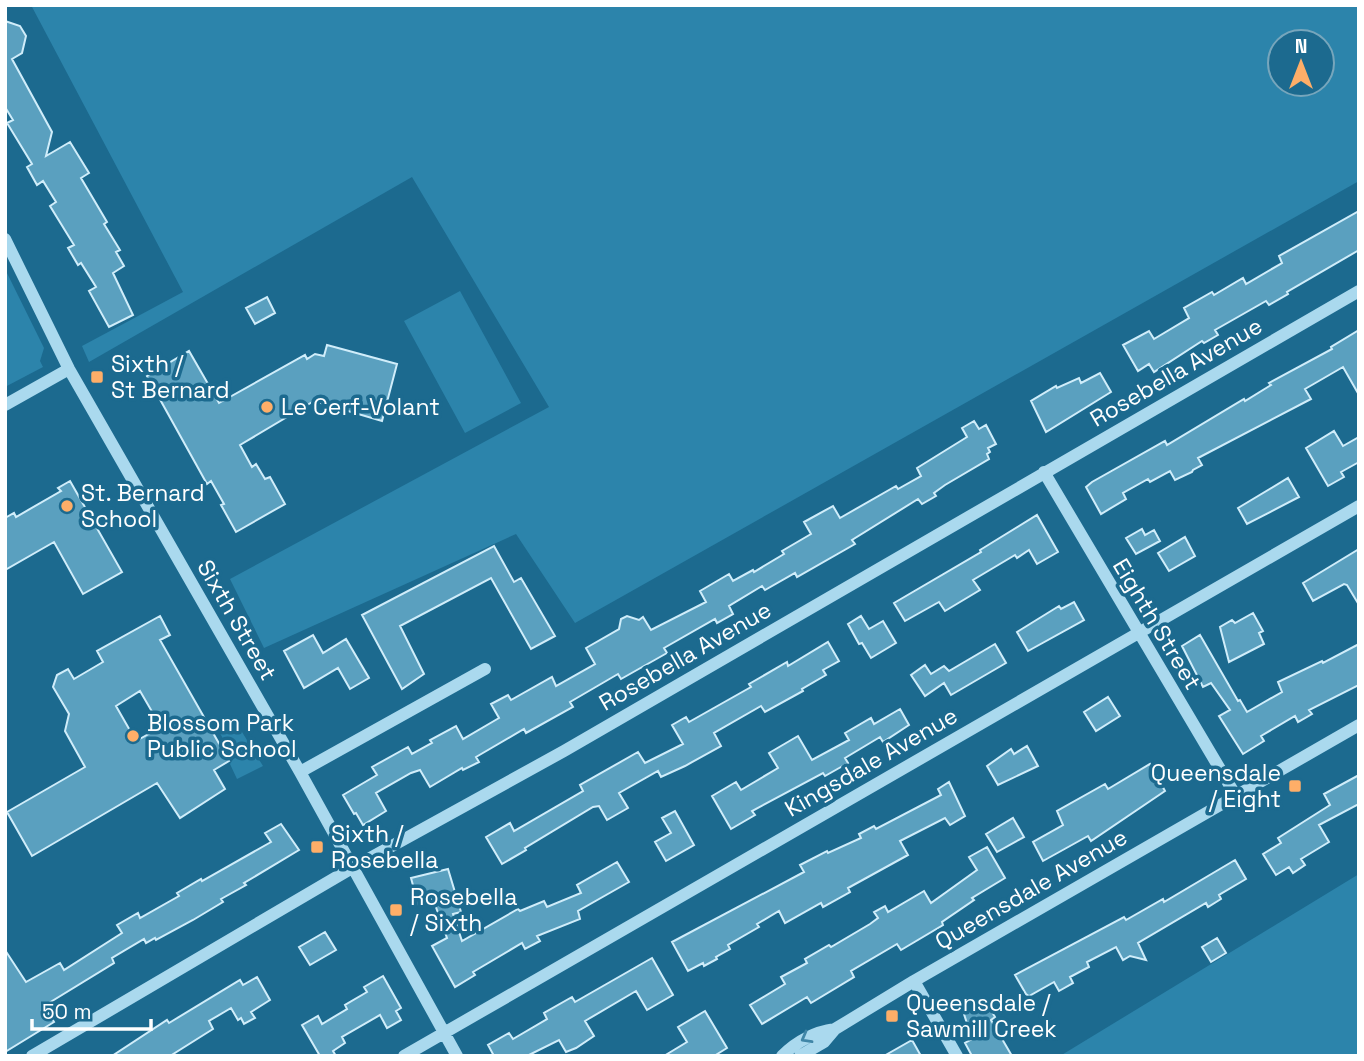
<svg xmlns="http://www.w3.org/2000/svg" width="1364" height="1061" font-family="'Space Grotesk',sans-serif">
<style>
.green{fill:#2c84ab;fill-rule:evenodd}
.building{fill:#5aa0bf;stroke:#d0edfa;stroke-width:2;fill-rule:evenodd}
.lines{fill:none;stroke-linecap:round;stroke-linejoin:round}
.minor{stroke:#aad9ee;stroke-width:12}
.oneway{stroke:#4086a7}
.poi-dot{fill:#feae68;stroke:#1c6a8f;stroke-width:2.5}
.labels{text-anchor:middle;stroke-width:7;stroke-linejoin:round;paint-order:stroke}
.poi-label{font-size:23px;fill:#fff;stroke:#1c6a8f;text-anchor:start}
.street-label{font-size:23px;fill:#fff;stroke:#1c6a8f}
</style>
<rect width="100%" height="100%" fill="#1c6a8f"/>
<path class="green" d="M31 5H1359V181L575 623 516 534 264 648 230 579 549 407 412 177 89 362 82 346 183 292ZM1280 42H1322V84H1280Z
M5 269 44 348 40 361 43 367 5 387Z
M460 291 521 403 465 433 404 321Z
M234 719 263 766 237 779 230 764 234 758 217 728Z
M1359 874V1056H1060Z"/>
<path class="building" d="M5 21 20 26 26 36 22 53 12 59 52 132 46 156 70 142 89 173 81 178 107 222 104 224 120 250 116 252 124 266 113 273 133 315 109 327 89 291 96 287 81 263 78 265 68 248 74 245 50 206 56 202 43 181 37 185 27 167 32 164 7 123 13 120 5 107Z
M1359 211V250L1287 292 1288 294 1269 305 1266 301 1215 330 1218 335 1204 343 1202 341 1154 372 1149 364 1138 371 1123 345 1149 331 1154 339 1189 318 1184 308 1212 292 1214 295 1243 278 1246 284 1282 263 1279 256Z
M267 297 275 313 255 324 246 308Z
M1359 330V395L1343 367 1305 389 1311 399 1198 458 1202 465 1193 470 1192 472 1175 480 1170 471 1150 482 1148 479 1123 493 1126 499 1101 514 1086 487 1092 482 1165 441 1167 445 1244 399 1245 401 1271 385 1269 383 1332 349 1331 347Z
M327 345 397 364 382 421 314 401 240 445 252 467 256 464 265 479 270 477 285 504 236 532 221 505 224 504 211 481 207 484 147 376 189 351 219 403 305 355 307 359 315 354 324 356Z
M1100 373 1111 392 1046 432 1031 401 1056 386 1057 388 1079 378 1081 383Z
M974 421 979 429 986 425 996 444 988 448 990 452 987 454 989 459 945 485 934 493 936 496 922 504 918 499 852 540 855 544 797 577 795 573 765 590 762 586 729 606 733 614 717 623 715 619 664 648 667 653 621 679 618 674 570 702 573 707 526 733 524 729 476 757 479 762 463 770 462 768 430 787 420 770 411 773 376 793 386 811 363 825 356 813 354 814 343 795 377 775 372 767 408 747 412 754 432 743 430 740 456 726 463 739 499 718 491 704 508 695 511 700 552 677 556 686 595 664 586 648 619 629 621 619 627 616 639 620 643 617 651 630 706 602 700 591 729 574 733 581 753 570 754 572 784 554 782 551 811 534 804 522 833 506 840 518 896 486 898 489 921 476 917 468 967 437 962 428Z
M1334 431 1343 446 1359 437V462L1341 472 1344 477 1328 486 1306 448Z
M1288 478 1299 497 1247 524 1238 508Z
M70 481 122 572 83 594 54 542 5 570V518L14 513 16 517 61 491 58 488Z
M1037 515 1058 552 1037 564 1029 550 1017 558 1015 555 973 580 980 590 945 611 939 602 905 621 894 603 981 552 980 550Z
M1142 529 1145 535 1154 530 1160 541 1136 554 1126 538Z
M1185 537 1195 556 1169 571 1158 553Z
M494 546 514 582 521 578 555 636 531 649 491 578 400 626 424 674 402 689 362 615Z
M1359 549V605L1347 585 1344 584 1313 601 1303 583Z
M1074 602 1084 620 1028 651 1017 632 1059 606 1061 609Z
M1253 613 1263 631 1259 633 1264 644 1229 662 1220 627 1232 620 1235 623Z
M160 616 170 635 160 640 229 761 214 770 225 789 180 818 157 783 32 856 7 812 85 767 65 731 69 714 53 687 57 675 68 669 74 679 103 662 97 651ZM140 691 161 727 136 741 116 706Z
M861 616 869 629 883 621 896 643 871 658 862 643 859 644 848 624Z
M313 635 323 653 346 639 369 678 350 689 338 668 304 688 284 651Z
M1200 635 1238 701 1240 700 1247 712 1282 692 1278 682 1322 661 1323 663 1359 644V685L1309 710 1312 714 1298 722 1295 716 1261 736 1264 741 1243 754 1219 716 1230 710 1211 683 1203 687 1182 646Z
M828 642 839 661 823 670 826 675 802 689 803 691 765 712 761 706 714 733 721 746 685 766 661 777 658 771 619 793 628 808 607 820 599 806 593 807 525 848 526 850 502 864 486 837 510 823 514 831 583 791 580 785 638 752 645 763 683 744 672 725 686 717 689 722 751 687 749 684 787 662 788 666Z
M995 644 1006 663 951 695 944 683 925 696 911 675 925 665 931 674 944 666 949 671Z
M1108 697 1120 716 1096 731 1084 712Z
M900 709 909 725 883 742 880 737 845 758 848 763 825 776 823 773 752 811 755 815 731 829 712 796 736 782 741 790 778 768 769 753 798 736 812 760 849 740 845 733 871 718 874 724Z
M1027 746 1038 766 998 785 987 766 1011 749 1014 754Z
M1150 764 1165 791 1091 841 1088 836 1043 861 1033 842 1063 825 1057 811 1105 784 1108 789Z
M1359 775V804L1319 825 1329 842 1301 859 1305 865 1293 873 1289 867 1276 875 1263 854 1281 843 1278 838 1330 805 1324 794Z
M949 782 965 816 950 825 945 818 900 841 908 855 848 888 850 892 823 907 821 903 785 923 779 911 757 924 759 927 728 945 730 949 716 957 717 959 704 966 703 963 688 971 672 942 804 872 800 865 827 851 828 853 861 838 859 834 874 826 876 829 941 795 938 789Z
M675 811 694 845 666 861 655 842 671 833 662 818Z
M1013 818 1024 837 997 852 986 834Z
M281 824 299 850 244 883 246 885 221 899 223 902 193 920 156 940 155 938 146 943 144 939 112 958 114 963 44 1006 54 1022 5 1052V950L26 982 60 963 64 970 122 933 117 925 138 913 140 918 179 896 177 893 201 879 202 881 271 842 265 833Z
M987 847 1005 878 972 898 974 900 942 922 943 925 901 950 897 944 851 971 854 977 811 1003 807 997 762 1024 750 1005 785 984 781 977 807 963 805 959 829 945 831 947 870 924 878 918 874 912 885 906 888 912 924 891 931 903 977 870 969 857Z
M1235 860 1246 879 1219 895 1221 899 1208 907 1206 903 1138 943 1146 960 1130 956 1123 960 1116 947 1087 962 1089 967 1070 977 1073 983 1059 991 1054 982 1029 996 1026 994 1015 975 1124 917 1126 920 1163 899 1164 902Z
M617 862 629 882 578 911 580 919 537 936 540 941 525 949 522 943 473 972 475 975 455 987 432 946 447 938 433 899 418 904 411 878 448 869 461 912 453 914 462 941 518 909 520 911 544 901 547 907 581 893 577 885Z
M325 932 336 950 310 965 299 947Z
M1217 938 1226 953 1211 962 1202 947Z
M652 958 673 995 647 1010 636 991 585 1021 594 1036 576 1048 566 1052 559 1040 527 1056H494L488 1045 509 1033 513 1039 547 1019 544 1013 572 997 575 1002Z
M383 976 401 1008 396 1011 401 1020 387 1028 380 1015 342 1037 345 1043 333 1051 336 1056H320L302 1025 318 1016 322 1024 347 1009 345 1005 367 992 364 987Z
M257 977 270 1000 251 1012 255 1018 244 1024 241 1018 238 1020 231 1008 209 1021 213 1029 170 1056H112L167 1020 169 1023 240 980 243 985Z
M979 1002 982 1008 988 1005 995 1017 991 1020 1012 1056H972L965 1043 972 1039 963 1011Z
M705 1011 727 1048 714 1056H664L687 1042 678 1027Z
M912 1040 921 1056H884Z"/>
<g class="lines">
<path class="minor" d="M5 239 69 369 300 772 457 1056
M5 405 69 369
M1044 472 1236 796
M300 772 485 669
M914 981 957 1056
M32 1056 352 868 564 751 1359 291
M404 1056 1359 506
M782 1056C797 1041 814 1032 835 1029
M800 1056 824 1042 835 1029 914 981 1359 725"/>
</g>
<defs><path id="oneway-chevron" d="M-2-3.5L2.5 0L-2 3.5" fill="none" stroke-width="1.6" stroke-linecap="round" stroke-linejoin="round" transform="scale(1.75)"/></defs>
<use class="oneway" href="#oneway-chevron" transform="translate(806 1038) rotate(151)"/>
<g class="poi-dot">
<rect x="90" y="370" width="14" height="14" rx="3.5"/>
<circle cx="267" cy="407" r="7"/>
<circle cx="67" cy="506" r="7"/>
<circle cx="133" cy="736" r="7"/>
<rect x="1288" y="779" width="14" height="14" rx="3.5"/>
<rect x="310" y="840" width="14" height="14" rx="3.5"/>
<rect x="389" y="903" width="14" height="14" rx="3.5"/>
<rect x="885" y="1009" width="14" height="14" rx="3.5"/>
</g>
<g class="labels">
<g class="poi-label">
<text x="111" y="372">Sixth /<tspan x="111" dy="26">St Bernard</tspan></text>
<text x="281" y="415">Le Cerf-Volant</text>
<text x="81" y="501">St. Bernard<tspan x="81" dy="26">School</tspan></text>
<text x="147" y="731">Blossom Park<tspan x="147" dy="26">Public School</tspan></text>
<text x="1281" y="781" text-anchor="end">Queensdale<tspan x="1281" dy="26">/ Eight</tspan></text>
<text x="331" y="842">Sixth /<tspan x="331" dy="26">Rosebella</tspan></text>
<text x="410" y="905">Rosebella<tspan x="410" dy="26">/ Sixth</tspan></text>
<text x="906" y="1011">Queensdale /<tspan x="906" dy="26">Sawmill Creek</tspan></text>
</g>
<g class="street-label">
<text transform="translate(1176 372) rotate(-30)" y="8">Rosebella Avenue</text>
<text transform="translate(237 620) rotate(60)" y="8">Sixth Street</text>
<text transform="translate(1157 624) rotate(59)" y="8">Eighth Street</text>
<text transform="translate(685 656) rotate(-30)" y="8">Rosebella Avenue</text>
<text transform="translate(871 762) rotate(-30)" y="8">Kingsdale Avenue</text>
<text transform="translate(1031 889) rotate(-30)" y="8">Queensdale Avenue</text>
</g>
</g>
<rect width="1364" height="1061" fill="none" stroke="#ffffff" stroke-width="14"/>
<g transform="translate(1301 63)"><circle r="33" fill="#1c6a8f" stroke="#77a6bc" stroke-width="2"/>
<path d="M0-5L12 26L0 18L-12 26Z" fill="#feae68"/>
<text y="-10" font-size="19" font-weight="bold" text-anchor="middle" fill="#ffffff">N</text>
</g>
<path d="M32 1019v10h119v-10" fill="none" stroke="#ffffff" stroke-width="3.5"/>
<text x="42" y="1019" font-size="21" fill="#ffffff" stroke="#1c6a8f" stroke-width="5" paint-order="stroke">50 m</text>
</svg>
